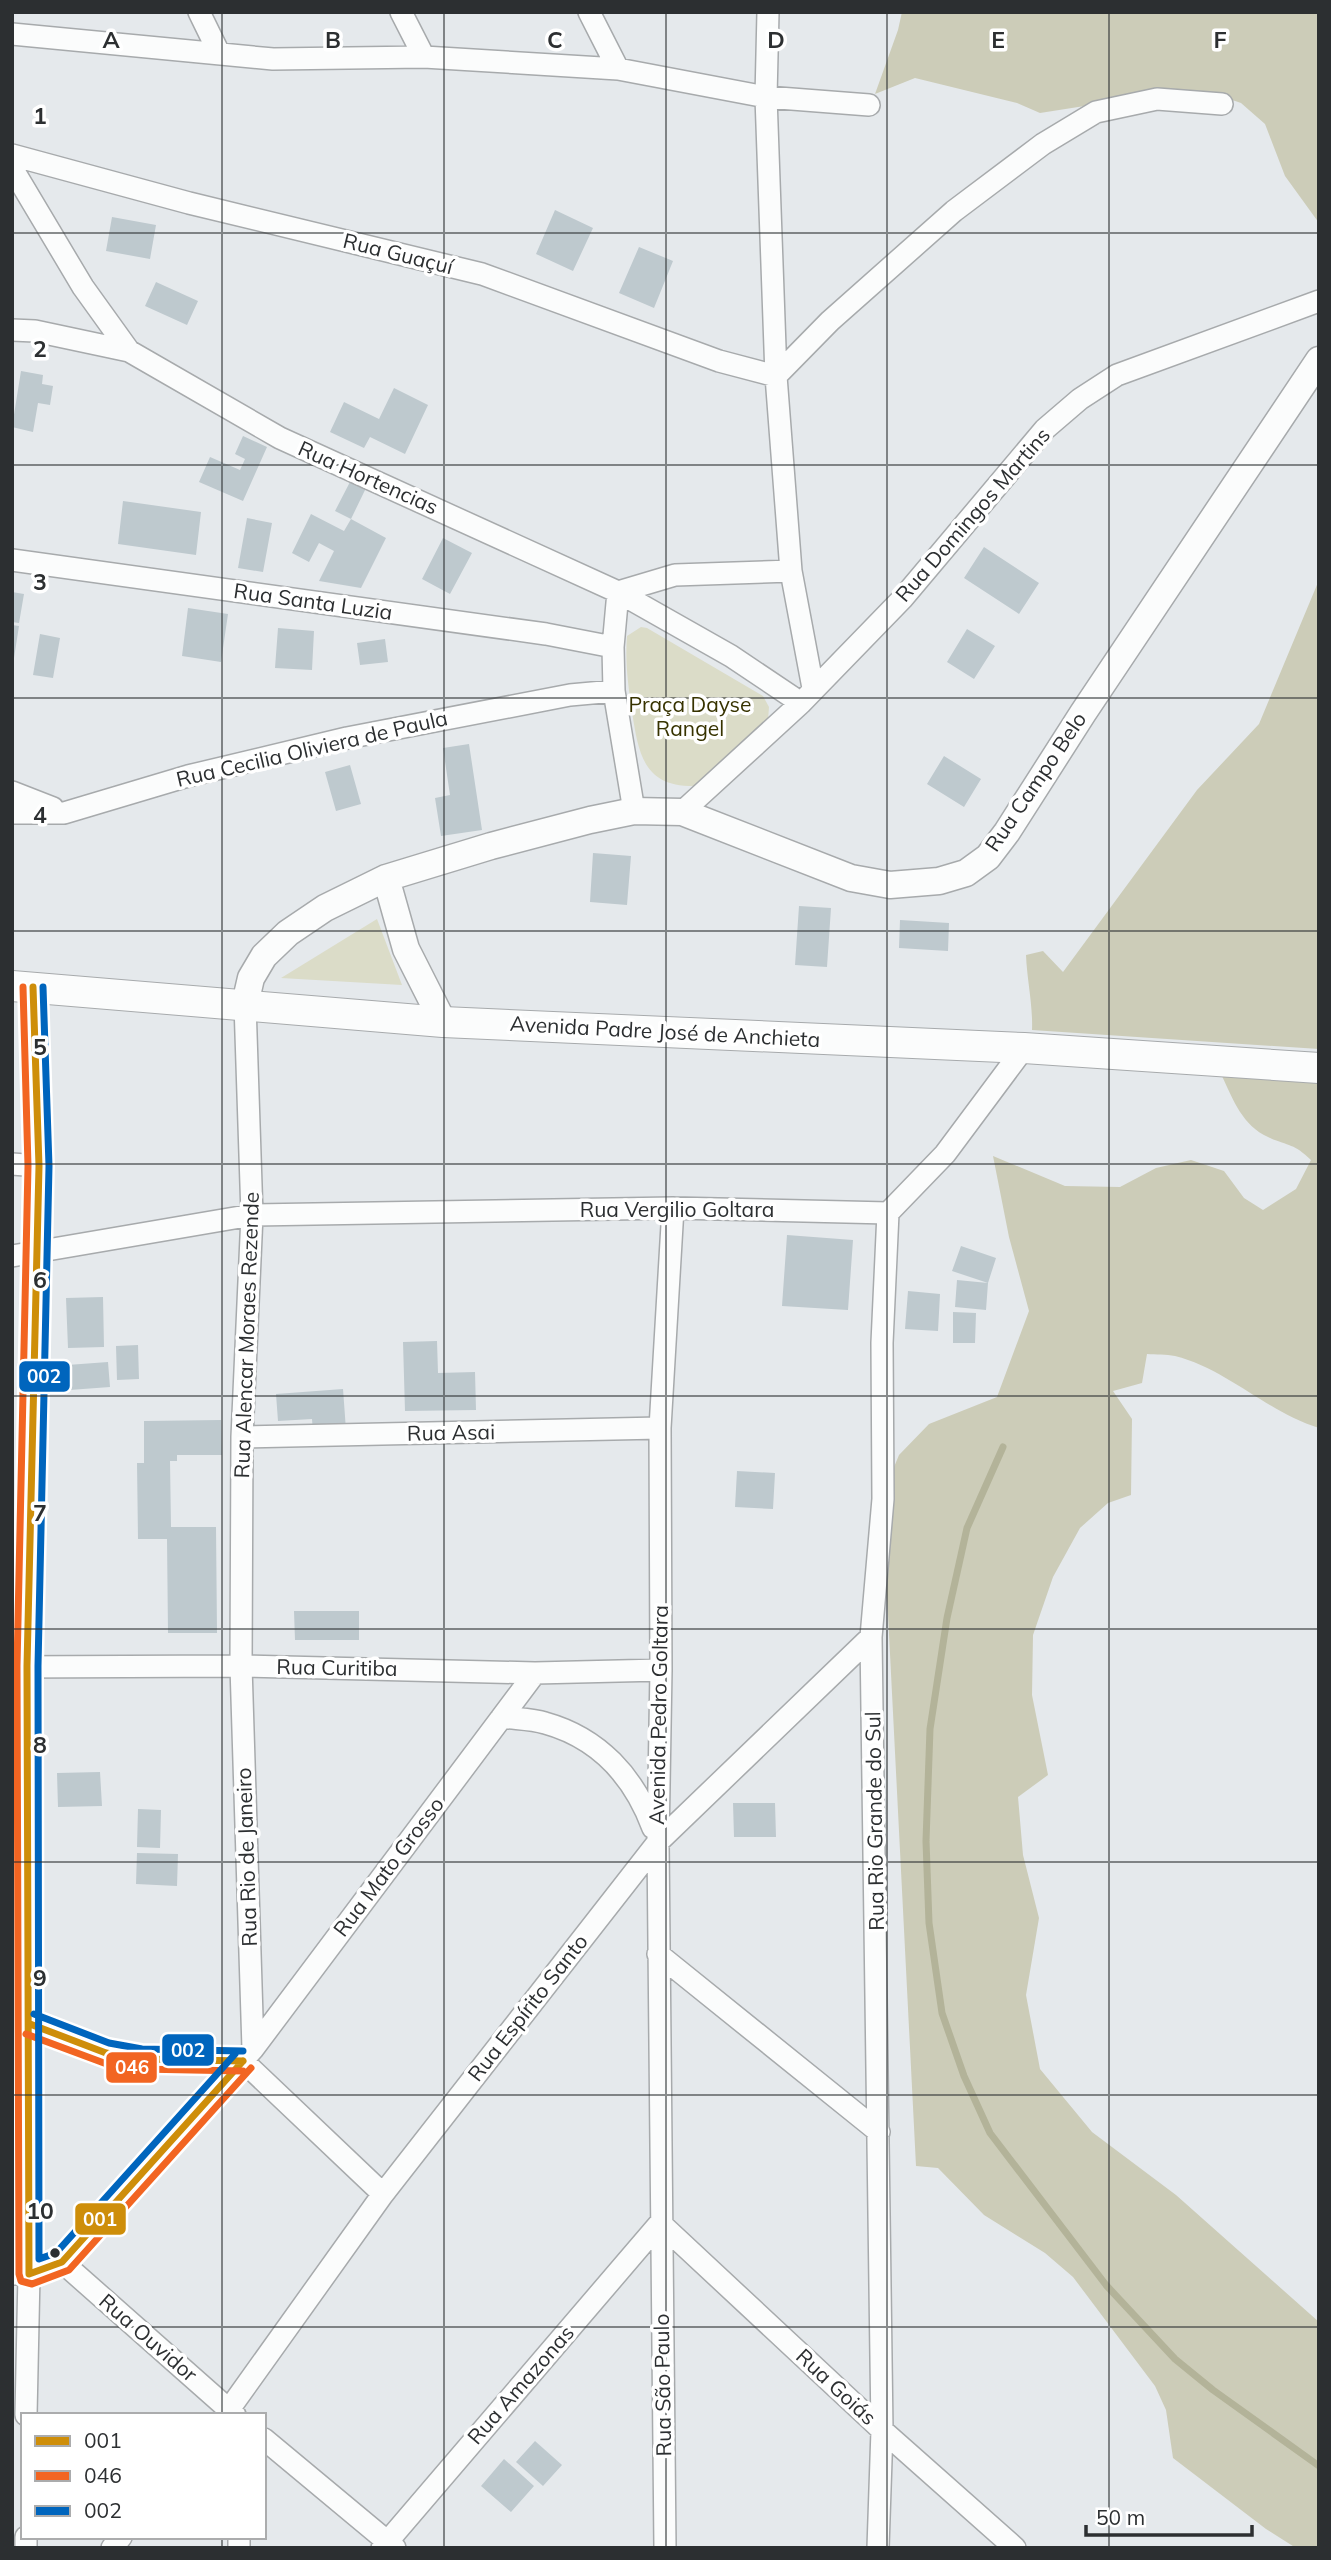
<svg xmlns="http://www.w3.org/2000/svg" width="1331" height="2560" font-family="Mulish,sans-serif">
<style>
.green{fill:#dbdcc8}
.forest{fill:#ccccb8}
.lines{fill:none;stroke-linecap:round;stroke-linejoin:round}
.stream{stroke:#b3b399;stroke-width:7}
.building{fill:#bec9ce}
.minor-casing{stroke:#a7aaac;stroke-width:24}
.tertiary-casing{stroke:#a7aaac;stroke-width:29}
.secondary-casing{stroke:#a7aaac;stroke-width:32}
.minor{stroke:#fbfcfc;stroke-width:21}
.tertiary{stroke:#fbfcfc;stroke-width:26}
.secondary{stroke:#fbfcfc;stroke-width:30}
.bus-1-casing{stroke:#fff;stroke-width:12}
.bus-2-casing{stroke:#fff;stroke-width:12}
.bus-3-casing{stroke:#fff;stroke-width:12}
.bus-1{stroke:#ce8e0a;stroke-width:7}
.bus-2{stroke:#f26522;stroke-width:7}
.bus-3{stroke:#0065bd;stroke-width:7}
.grid{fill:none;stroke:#2c2f31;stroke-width:2;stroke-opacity:0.55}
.bus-dot{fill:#2c2f31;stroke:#fff;stroke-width:2.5}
.labels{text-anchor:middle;stroke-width:7;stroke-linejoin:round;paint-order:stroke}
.street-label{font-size:21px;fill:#2c2f31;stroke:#fff}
.park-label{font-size:21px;fill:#373300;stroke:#fff}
.grid-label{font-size:23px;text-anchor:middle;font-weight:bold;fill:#2c2f31;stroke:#fff;stroke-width:7;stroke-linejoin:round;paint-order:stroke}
.line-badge{stroke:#fff;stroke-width:2.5}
.badge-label{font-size:19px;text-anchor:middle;font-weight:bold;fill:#fff}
</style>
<rect width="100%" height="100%" fill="#e5e9ec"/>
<path class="green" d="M641 627 647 628 763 696 769 707 768 720 698 786C644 788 639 756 632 712 628 684 625 663 627 636Z
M377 919 402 985 281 978Z"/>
<path class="forest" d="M902 12H1319V223L1285 176 1265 124 1241 103 1209 92 1161 94 1040 113 1017 103 915 78 875 94 898 30Z
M1319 580V1049L1032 1030C1033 1005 1027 980 1026 955L1043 951 1063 972 1197 790 1259 724Z
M1222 1076 1319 1082V1428C1267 1412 1227 1369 1175 1356 1166 1354 1156 1355 1147 1354L1142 1383 1113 1391 1132 1419 1131 1495 1108 1503 1080 1528 1053 1577 1033 1635 1032 1695 1048 1775 1018 1797 1023 1855 1039 1918 1026 1995 1040 2069 1092 2132 1176 2195 1319 2322V2548H1296L1266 2529 1173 2458 1166 2410 1155 2386 1073 2277 1045 2253 984 2215 938 2168 916 2166 882 1496 899 1455 929 1424 997 1397 1029 1311 1009 1237 993 1156 1065 1186 1120 1187 1156 1168 1191 1160 1224 1171 1244 1198 1263 1210 1296 1189 1311 1160C1294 1143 1288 1146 1268 1137 1243 1126 1233 1100 1222 1076Z"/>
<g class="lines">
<path class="stream" d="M1003 1447 967 1528 947 1618 930 1729 926 1841 929 1923 942 2013 964 2076 990 2133 1106 2285 1175 2359 1213 2390 1319 2466"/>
</g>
<path class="building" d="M555 210 593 228 573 271 536 254Z
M112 217 156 225 150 259 106 251Z
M639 247 673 261 654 308 619 293Z
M156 282 198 301 187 325 145 306Z
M21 371 43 375 42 384 53 386 50 405 38 403 33 432 12 427Z
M394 388 428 405 405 454 370 437 364 448 330 432 344 402 379 419Z
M243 436 267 447 243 501 199 482 210 457 240 470 245 459 235 454Z
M351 480 366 488 351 519 335 511Z
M123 501 201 512 196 555 118 544Z
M311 514 344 531 351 519 386 538 361 588 319 581 334 551 319 543 309 562 292 553Z
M247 518 272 523 263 572 238 568Z
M443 538 472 553 450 594 422 579Z
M984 547 1039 583 1019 614 964 578Z
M12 592 24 594 19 623 12 622Z
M188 608 228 614 221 662 182 656Z
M12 625 19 626 14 658H12Z
M278 628 314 631 312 670 275 668Z
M967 629 995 646 974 679 947 662Z
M40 634 60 638 53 678 33 675Z
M385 639 388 662 360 665 357 643Z
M469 744 482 830 441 836 435 798 450 795 443 748Z
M944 756 981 779 964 807 927 784Z
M350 765 361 804 336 811 325 772Z
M593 853 631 856 627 905 590 902Z
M799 906 831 908 827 967 795 965Z
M900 920 949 923 948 951 899 948Z
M787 1235 853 1240 848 1310 782 1306Z
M961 1246 996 1258 988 1283 952 1271Z
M957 1280 988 1283 986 1310 955 1307Z
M908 1291 940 1294 938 1331 905 1329Z
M103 1297 104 1347 68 1348 66 1298Z
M953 1312 976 1313 975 1343H953Z
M437 1341 438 1373 475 1372 476 1410 405 1411 403 1342Z
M138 1345 139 1379 117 1380 116 1346Z
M108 1362 110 1387 56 1391 54 1366Z
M343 1389 346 1430 313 1432 312 1419 278 1421 276 1394Z
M221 1420 222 1455H177V1461H170L171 1527H216L217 1633H168L167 1539H138L137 1463H144V1421Z
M737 1471 775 1473 773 1509 735 1507Z
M294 1611H359V1640H295Z
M100 1772 102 1806 58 1807 57 1773Z
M733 1803H775L776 1837H734Z
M138 1809 161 1810 160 1848 137 1847Z
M137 1853 178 1854 177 1886 136 1884Z
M535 2441 562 2465 543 2486 516 2462Z
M504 2459 534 2486 511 2512 481 2486Z"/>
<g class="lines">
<defs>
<path id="minor" d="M199 12 219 53
M401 12 424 57
M589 12 618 69
M768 12 766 97 776 376 791 571 813 688
M12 34 273 59 424 57 618 69 766 97 869 105
M12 155 189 203 482 274 719 361 776 376 830 321 954 211 1043 144 1096 112 1157 99 1222 104
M12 168 83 287 129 351 280 438 618 592 731 656 801 703
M12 330 35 331 129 351
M12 560 546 634 613 647
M12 792 53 808
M634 811 614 691 613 647 618 592 675 575 791 571
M682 812 801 703 902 599 1045 429 1080 399 1117 375 1319 301
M12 813H64L188 776 347 738 570 695 614 691
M245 1004 252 1215 242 1437 241 1666 253 2049
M12 1164 39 1166
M12 1256 252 1215 673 1208 888 1213 945 1154 1024 1048
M242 1437 660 1428
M12 1667 241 1666 535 1673 661 1670
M502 1717C516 1719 532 1719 545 1723 599 1738 634 1777 653 1828
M658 1954 879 2132
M12 2024C47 2024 76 2047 109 2053 153 2062 199 2059 243 2061L383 2194
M660 2223 882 2430 1015 2548
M62 2262 235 2415
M12 2274H29L62 2262 253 2049 535 1673
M26 2415 29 2274 27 1666 39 1166 33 987
M225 2415 383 2194 658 1842 871 1637
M264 2439 395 2548
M26 2537V2548
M239 2537V2548
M112 2548 121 2537
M382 2548 660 2223
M665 2548 658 1842 661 1670 660 1428 673 1208
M878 2548 882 2430 871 1637 883 1499 882 1343 888 1213"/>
<path id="tertiary" d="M386 878 406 949 443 1022
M245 1004 251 978 264 956 288 933 325 908 386 878 491 846 590 820 634 811 682 812 851 878 890 885 939 881 966 873 988 857 1007 832 1083 713 1319 360"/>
<path id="secondary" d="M12 986 443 1022 1024 1048 1319 1068"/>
</defs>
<use href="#minor" class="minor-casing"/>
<use href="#tertiary" class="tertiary-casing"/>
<use href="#secondary" class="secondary-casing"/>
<use href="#minor" class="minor"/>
<use href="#tertiary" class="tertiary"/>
<use href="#secondary" class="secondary"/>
<defs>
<path id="bus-1" d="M33 987 39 1166 27 1666 29 2274 62 2262 243 2061
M30 2024 106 2053 141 2059 243 2061"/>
<path id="bus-2" d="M23 987 28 1166 17 1666 19 2274 21 2281 32 2284 69 2270 251 2068
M26 2034 104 2063 140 2069 243 2071"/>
<path id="bus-3" d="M43 987 49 1166 38 1666 39 2259 56 2253 235 2054
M34 2014 109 2043 142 2049 243 2051"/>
</defs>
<use href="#bus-1" class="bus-1-casing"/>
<use href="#bus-2" class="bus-2-casing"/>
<use href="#bus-3" class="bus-3-casing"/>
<use href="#bus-1" class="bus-1"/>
<use href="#bus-2" class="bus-2"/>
<use href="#bus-3" class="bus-3"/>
</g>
<path class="grid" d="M222 12V2415M444 12V2548M666 12V2548M887 12V2548M1109 12V2548M12 233H1319M12 465H1319M12 698H1319M12 931H1319M12 1164H1319M12 1396H1319M12 1629H1319M12 1862H1319M12 2095H1319M12 2327H1319M222 2537V2548"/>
<circle class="bus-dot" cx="55" cy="2253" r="6"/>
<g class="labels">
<g class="street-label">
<text transform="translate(398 254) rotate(14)" y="7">Rua Guaçuí</text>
<text transform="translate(368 478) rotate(24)" y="7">Rua Hortencias</text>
<text transform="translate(973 515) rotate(-49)" y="7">Rua Domingos Martins</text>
<text transform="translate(313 602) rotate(8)" y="7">Rua Santa Luzia</text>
<text transform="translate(312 749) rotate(-13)" y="7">Rua Cecilia Oliviera de Paula</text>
<text transform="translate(1036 782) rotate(-56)" y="7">Rua Campo Belo</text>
<text transform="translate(665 1032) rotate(3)" y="7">Avenida Padre José de Anchieta</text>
<text x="677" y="1217">Rua Vergilio Goltara</text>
<text transform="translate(247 1335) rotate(-88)" y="7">Rua Alencar Moraes Rezende</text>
<text transform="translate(451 1433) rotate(-1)" y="7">Rua Asai</text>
<text transform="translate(337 1668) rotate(1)" y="7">Rua Curitiba</text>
<text transform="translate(659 1715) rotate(-89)" y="7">Avenida Pedro Goltara</text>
<text transform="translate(875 1821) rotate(-91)" y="7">Rua Rio Grande do Sul</text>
<text transform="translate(247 1857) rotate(-92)" y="7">Rua Rio de Janeiro</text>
<text transform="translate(389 1867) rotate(-53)" y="7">Rua Mato Grosso</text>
<text transform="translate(528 2008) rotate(-52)" y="7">Rua Espírito Santo</text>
<text transform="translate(148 2338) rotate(41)" y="7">Rua Ouvidor</text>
<text transform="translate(521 2385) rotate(-49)" y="7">Rua Amazonas</text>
<text transform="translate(663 2385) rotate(-91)" y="7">Rua São Paulo</text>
<text transform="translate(836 2387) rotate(43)" y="7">Rua Goiás</text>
</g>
<g class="park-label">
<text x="690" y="712">Praça Dayse<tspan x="690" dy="24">Rangel</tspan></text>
</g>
</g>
<g class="grid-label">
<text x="111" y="48">A</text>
<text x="333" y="48">B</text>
<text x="555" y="48">C</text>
<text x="776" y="48">D</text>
<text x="998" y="48">E</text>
<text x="1220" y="48">F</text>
<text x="40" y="124">1</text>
<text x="40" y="357">2</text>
<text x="40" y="590">3</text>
<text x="40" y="823">4</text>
<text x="40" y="1055">5</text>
<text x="40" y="1288">6</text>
<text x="40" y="1521">7</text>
<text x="40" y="1753">8</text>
<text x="40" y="1986">9</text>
<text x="40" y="2219">10</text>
</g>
<g class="line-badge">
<rect x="18" y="1360" width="53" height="33" rx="7" fill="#0065bd"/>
<rect x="161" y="2033" width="54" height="34" rx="7" fill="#0065bd"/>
<rect x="105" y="2051" width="53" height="33" rx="7" fill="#f26522"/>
<rect x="74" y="2202" width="53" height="34" rx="7" fill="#ce8e0a"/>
</g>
<g class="badge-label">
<text x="44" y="1383">002</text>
<text x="188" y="2057">002</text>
<text x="132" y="2074">046</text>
<text x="100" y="2226">001</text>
</g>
<rect width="1331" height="2560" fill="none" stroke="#2c2f31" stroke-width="28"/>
<rect x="21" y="2413" width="245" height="126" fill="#ffffff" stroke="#abacad" stroke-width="2"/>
<rect x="35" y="2436" width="35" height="10" fill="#ce8e0a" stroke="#abacad" stroke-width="2"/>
<text x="84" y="2448" font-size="21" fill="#2c2f31">001</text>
<rect x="35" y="2471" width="35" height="10" fill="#f26522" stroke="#abacad" stroke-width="2"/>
<text x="84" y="2483" font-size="21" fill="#2c2f31">046</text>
<rect x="35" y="2506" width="35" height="10" fill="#0065bd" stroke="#abacad" stroke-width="2"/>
<text x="84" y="2518" font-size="21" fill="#2c2f31">002</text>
<path d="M1086 2525v10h166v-10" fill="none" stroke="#2c2f31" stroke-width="3.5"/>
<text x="1096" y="2525" font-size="21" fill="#2c2f31" stroke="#ffffff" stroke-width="5" paint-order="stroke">50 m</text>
</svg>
